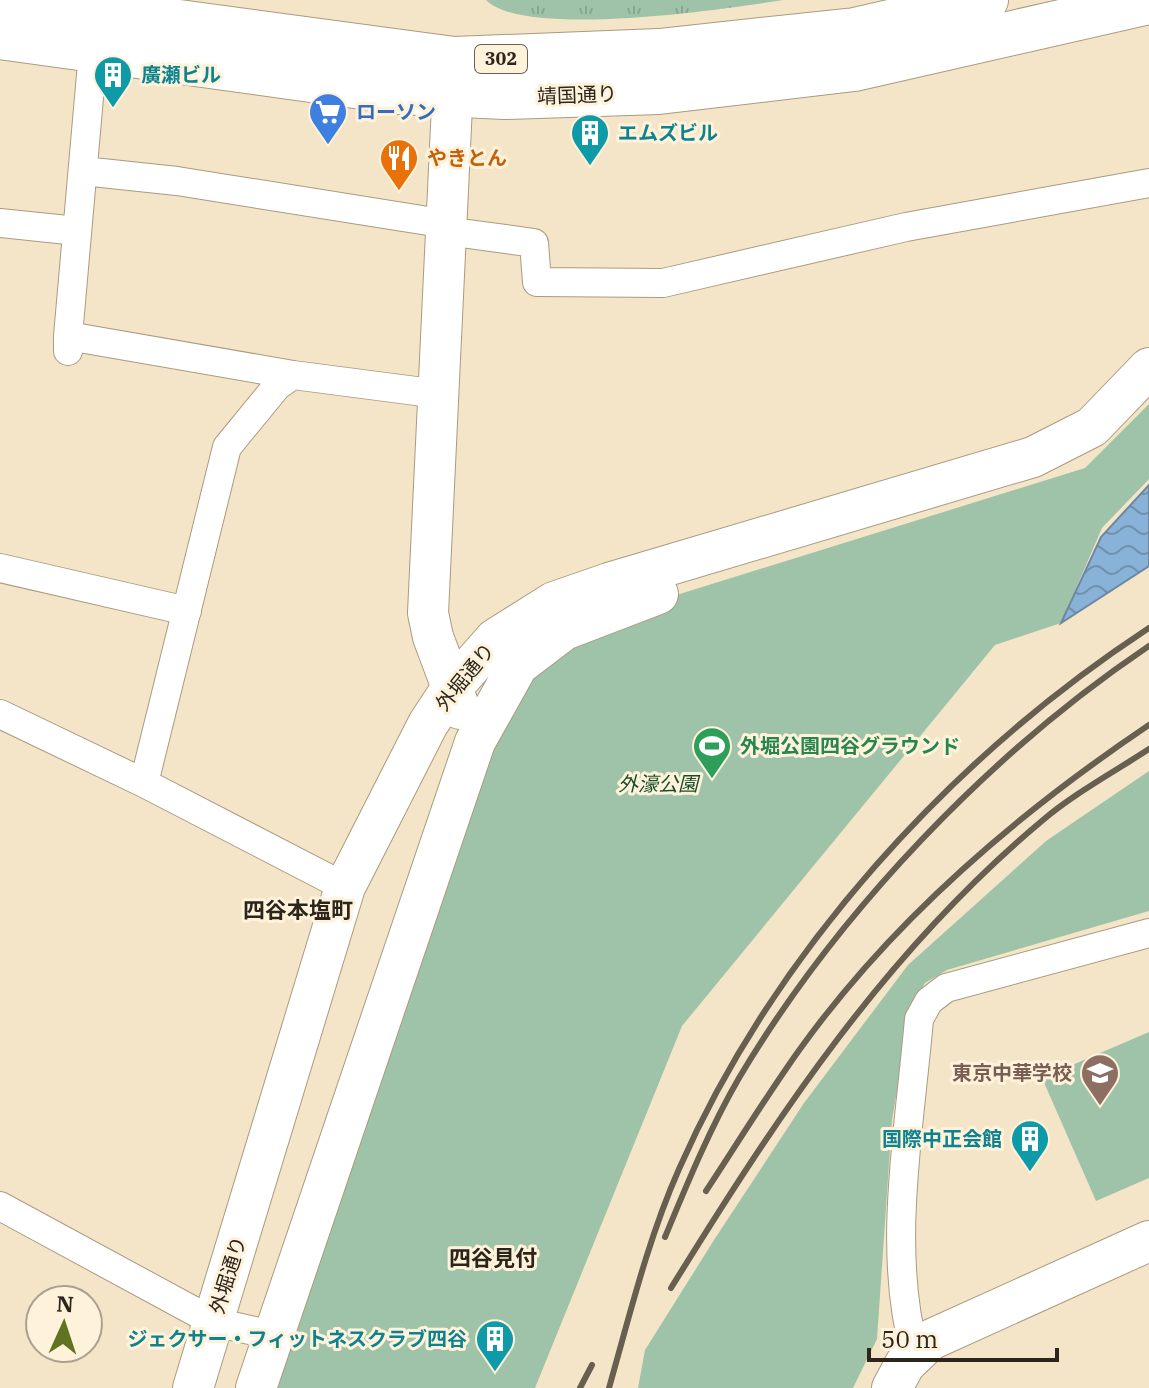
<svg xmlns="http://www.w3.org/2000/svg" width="1149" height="1388" font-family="'IBM Plex Serif','Noto Sans JP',serif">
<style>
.grass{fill:url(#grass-tufts)}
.park{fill:#9fc3a8}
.water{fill:url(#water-waves);stroke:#6d889f;stroke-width:2}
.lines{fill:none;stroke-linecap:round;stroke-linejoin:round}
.street-casing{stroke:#a99b80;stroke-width:30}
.secondary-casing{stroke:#a99b80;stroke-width:42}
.primary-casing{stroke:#a99b80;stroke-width:46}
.street{stroke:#fff;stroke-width:28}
.secondary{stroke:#fff;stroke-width:40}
.primary{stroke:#fff;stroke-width:44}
.rail{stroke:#685f50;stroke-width:6}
.labels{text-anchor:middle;stroke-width:6;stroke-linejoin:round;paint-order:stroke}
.shield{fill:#fef2db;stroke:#6a6255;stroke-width:2}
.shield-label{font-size:18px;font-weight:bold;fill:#2b251b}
.culture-label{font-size:20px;font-weight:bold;fill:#0d838f;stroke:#fef2db;text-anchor:start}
.street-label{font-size:20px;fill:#2b251b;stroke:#fef2db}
.shop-label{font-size:20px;font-weight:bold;fill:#366cbe;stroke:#fef2db;text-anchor:start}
.food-label{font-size:20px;font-weight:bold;fill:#c56008;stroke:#fef2db;text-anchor:start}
.leisure-label{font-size:20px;font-weight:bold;fill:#27864d;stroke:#fef2db;text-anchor:start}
.park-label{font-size:20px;font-style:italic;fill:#184d2b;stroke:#fef2db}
.education-label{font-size:20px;font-weight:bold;fill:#785e54;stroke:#fef2db;text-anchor:end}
.neighbourhood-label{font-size:22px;font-weight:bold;fill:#2b251b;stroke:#fef2db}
</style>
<defs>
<pattern id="grass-tufts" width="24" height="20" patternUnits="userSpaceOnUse" patternTransform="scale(2)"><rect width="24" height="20" fill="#9fc3a8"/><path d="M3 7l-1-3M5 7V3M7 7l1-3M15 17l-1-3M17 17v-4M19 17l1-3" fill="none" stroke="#89a790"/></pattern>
<pattern id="water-waves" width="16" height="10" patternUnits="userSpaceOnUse" patternTransform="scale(2)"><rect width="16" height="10" fill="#89b2d8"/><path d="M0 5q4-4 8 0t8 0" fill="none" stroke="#7091ae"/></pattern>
</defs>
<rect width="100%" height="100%" fill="#f4e5c8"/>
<path class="grass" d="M486 0H783C726 9 524 39 486 0Z"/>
<path class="park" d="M1149 404V479L1102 528 1061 623 995 645 682 1026 535 1388H257L508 691 564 630 1085 468Z
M1149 771V911L947 970 925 983 911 1007 892 1120 877 1339 853 1388H638L645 1350 714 1240 804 1103 908 965 1046 841Z
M1149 1032V1178L1096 1201 1042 1078Z"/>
<path class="water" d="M1149 485V566L1061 623 1101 537Z"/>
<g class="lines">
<defs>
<path id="street" d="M83 171 177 181 447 224
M0 223 77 231
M446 231 534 243 537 282 663 283 906 227 1149 183
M68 336 93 52
M68 351V336L293 375 439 394
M0 568 187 611
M0 714 144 783 345 887
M144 783 227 447 277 386 293 375
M0 1206 214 1322 272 1335
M915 1353C886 1250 910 1126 919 1019L929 1001 946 988 1149 933"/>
<path id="secondary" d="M454 63 428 613 433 637 460 709
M193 1388 345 887 428 724 451 689 495 639 554 602 609 583 1033 457 1092 427 1149 368
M256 1388 475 742 518 665 564 630 658 594
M892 1388 905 1364 930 1340 1149 1241"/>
<path id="primary" d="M15 0 454 59 659 51 855 30 986 0
M0 37 398 92 505 97 659 92 854 69 1149 2"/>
</defs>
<use href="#street" class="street-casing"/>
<use href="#secondary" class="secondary-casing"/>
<use href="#primary" class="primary-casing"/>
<use href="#street" class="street"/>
<use href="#secondary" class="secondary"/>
<use href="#primary" class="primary"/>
<path class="rail" d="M706 1191C737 1144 767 1095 800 1049 892 921 1018 813 1149 725
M665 1237C687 1184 710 1128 739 1078 837 913 990 753 1149 646
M671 1288C778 1115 886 951 1043 820 1075 793 1114 772 1149 749
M580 1388 592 1365
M609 1388C630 1314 648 1239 679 1169 775 951 951 758 1149 628"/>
</g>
<defs>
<symbol id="building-pin" viewBox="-11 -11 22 30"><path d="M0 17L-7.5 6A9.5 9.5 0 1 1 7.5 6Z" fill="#0f9aa8" stroke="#fef2db"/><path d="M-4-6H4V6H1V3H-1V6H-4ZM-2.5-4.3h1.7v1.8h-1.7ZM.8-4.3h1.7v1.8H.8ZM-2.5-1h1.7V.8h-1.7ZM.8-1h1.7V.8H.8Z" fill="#fff"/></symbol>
<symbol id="supermarket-pin" viewBox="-11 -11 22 30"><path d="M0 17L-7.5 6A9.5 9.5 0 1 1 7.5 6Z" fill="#3f7fe0" stroke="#fef2db"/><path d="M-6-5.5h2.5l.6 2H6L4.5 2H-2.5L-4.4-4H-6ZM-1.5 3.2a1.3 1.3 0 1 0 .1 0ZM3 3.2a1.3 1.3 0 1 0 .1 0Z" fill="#fff"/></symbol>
<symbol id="restaurant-pin" viewBox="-11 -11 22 30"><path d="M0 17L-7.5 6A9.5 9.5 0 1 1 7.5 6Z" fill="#e8710a" stroke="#fef2db"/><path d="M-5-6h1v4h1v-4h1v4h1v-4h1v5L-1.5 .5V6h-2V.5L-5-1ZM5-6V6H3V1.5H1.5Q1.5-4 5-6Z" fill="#fff"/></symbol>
<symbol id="stadium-pin" viewBox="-11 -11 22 30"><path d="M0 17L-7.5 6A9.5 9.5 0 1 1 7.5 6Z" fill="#2e9e5b" stroke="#fef2db"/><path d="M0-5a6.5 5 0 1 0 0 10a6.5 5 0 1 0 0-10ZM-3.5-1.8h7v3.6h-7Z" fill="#fff"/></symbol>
<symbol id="school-pin" viewBox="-11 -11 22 30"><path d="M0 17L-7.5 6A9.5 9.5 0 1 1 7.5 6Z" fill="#8d6e63" stroke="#fef2db"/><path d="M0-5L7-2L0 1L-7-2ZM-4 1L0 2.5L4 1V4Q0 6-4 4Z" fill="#fff"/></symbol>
</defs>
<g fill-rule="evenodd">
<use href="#building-pin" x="91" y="53" width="44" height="60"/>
<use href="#supermarket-pin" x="306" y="90" width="44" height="60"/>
<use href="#building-pin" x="568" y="111" width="44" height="60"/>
<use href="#restaurant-pin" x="377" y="136" width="44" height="60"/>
<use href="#stadium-pin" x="690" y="724" width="44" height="60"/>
<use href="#school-pin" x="1078" y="1051" width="44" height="60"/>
<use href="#building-pin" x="1008" y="1117" width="44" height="60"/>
<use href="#building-pin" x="473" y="1317" width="44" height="60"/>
</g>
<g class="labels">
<rect class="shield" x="475" y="45" width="52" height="28" rx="6"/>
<g class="shield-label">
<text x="501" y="65">302</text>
</g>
<g class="culture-label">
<text x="141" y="82">廣瀬ビル</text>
<text x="618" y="140">エムズビル</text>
<text x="1002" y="1146" text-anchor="end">国際中正会館</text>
<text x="467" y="1346" text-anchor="end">ジェクサー・フィットネスクラブ四谷</text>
</g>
<g class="street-label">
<text transform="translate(577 95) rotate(-2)" y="7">靖国通り</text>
<text transform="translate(465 677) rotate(-51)" y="7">外堀通り</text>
<text transform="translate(228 1275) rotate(-73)" y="7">外堀通り</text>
</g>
<g class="shop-label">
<text x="356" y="119">ローソン</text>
</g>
<g class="food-label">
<text x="427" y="165">やきとん</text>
</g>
<g class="leisure-label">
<text x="740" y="753">外堀公園四谷グラウンド</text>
</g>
<g class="park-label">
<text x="658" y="791">外濠公園</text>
</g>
<g class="education-label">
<text x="1072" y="1080">東京中華学校</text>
</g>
<g class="neighbourhood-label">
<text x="298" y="918">四谷本塩町</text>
<text x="493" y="1266">四谷見付</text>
</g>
</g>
<g transform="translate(64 1324) rotate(3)"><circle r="38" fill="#fef2db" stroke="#aaa08e" stroke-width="2"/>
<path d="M0-6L14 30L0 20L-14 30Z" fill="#617321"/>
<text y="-12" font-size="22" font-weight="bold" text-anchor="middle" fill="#2b251b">N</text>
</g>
<path d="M869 1348v12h188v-12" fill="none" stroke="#2b251b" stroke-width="4"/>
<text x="881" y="1348" font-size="24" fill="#2b251b" stroke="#fef2db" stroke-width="6" paint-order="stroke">50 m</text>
</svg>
